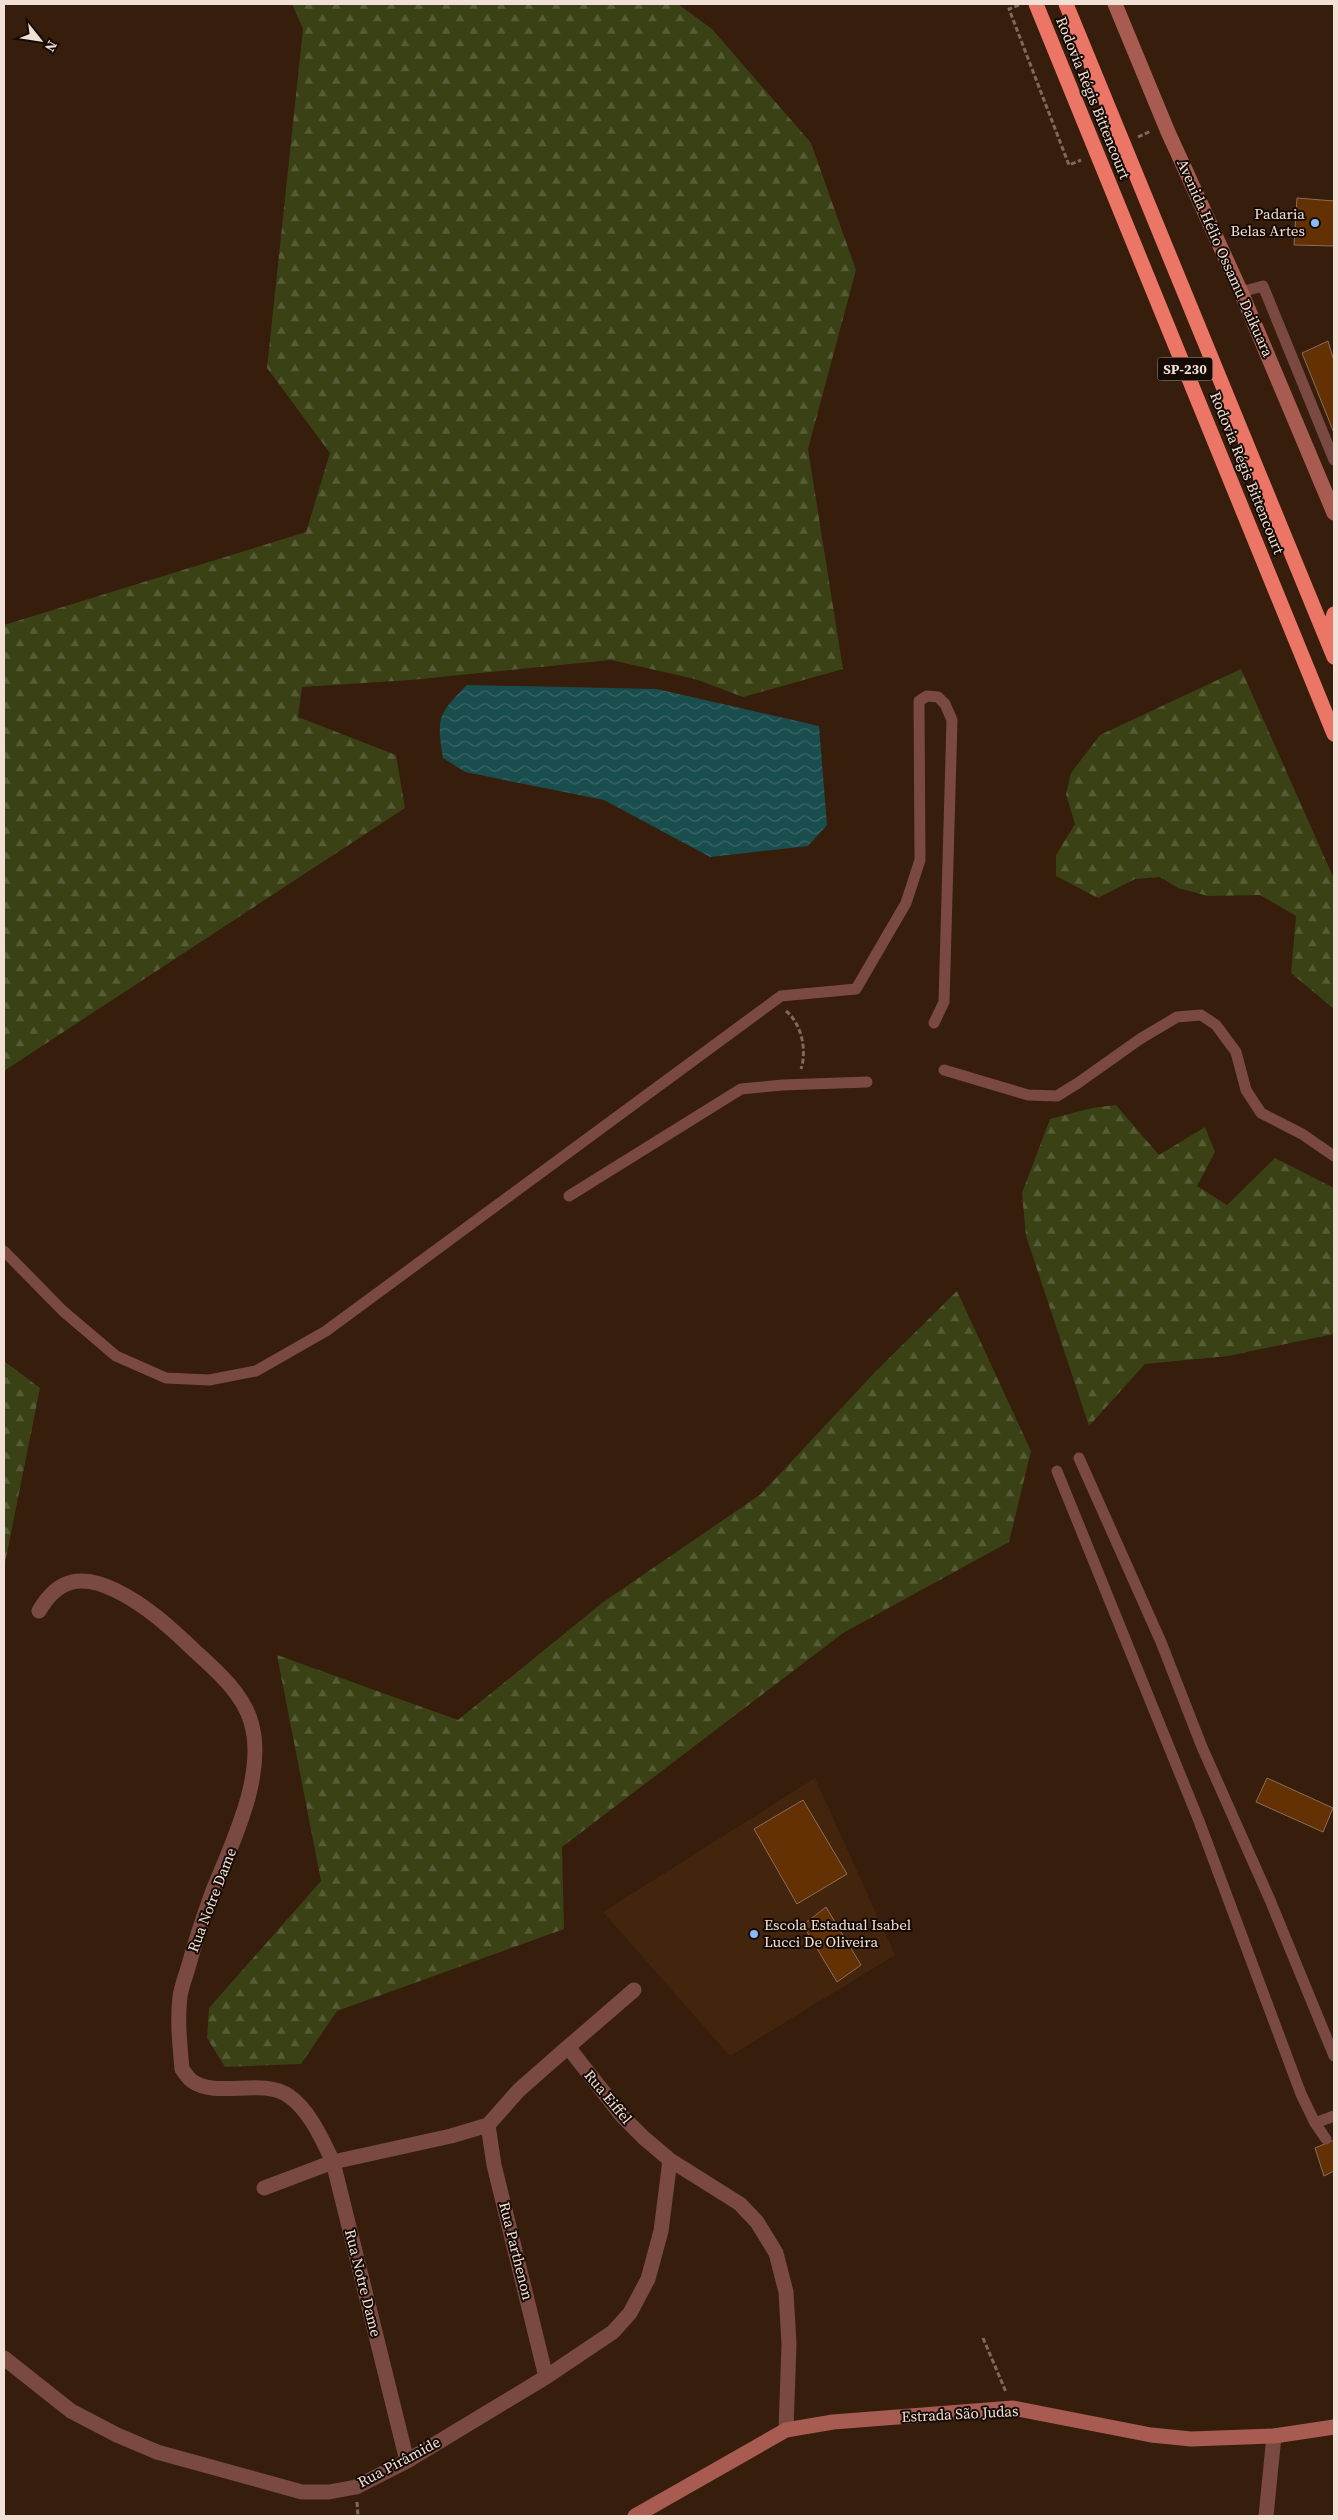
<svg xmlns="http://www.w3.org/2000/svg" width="1338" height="2520" font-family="'Source Serif 4',serif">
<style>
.built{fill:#43250e}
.forest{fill:url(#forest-firs)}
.water{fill:url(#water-waves)}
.building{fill:#643104;stroke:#8b6d59}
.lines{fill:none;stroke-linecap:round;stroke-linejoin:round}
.path{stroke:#7f695b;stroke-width:3;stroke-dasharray:5 2.5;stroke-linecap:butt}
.lane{stroke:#794942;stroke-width:11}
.street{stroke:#794942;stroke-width:15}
.secondary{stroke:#a85b51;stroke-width:15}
.highway{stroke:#ec7666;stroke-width:15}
.poi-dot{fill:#8cb9fc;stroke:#160b04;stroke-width:2}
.labels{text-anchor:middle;stroke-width:4;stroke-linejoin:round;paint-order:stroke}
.shield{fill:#160b04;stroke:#afa096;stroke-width:1}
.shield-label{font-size:14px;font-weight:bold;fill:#f1e0d5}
.street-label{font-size:15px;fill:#f1e0d5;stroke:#160b04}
.poi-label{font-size:15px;fill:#f1e0d5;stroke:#160b04;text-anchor:end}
</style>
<defs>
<pattern id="forest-firs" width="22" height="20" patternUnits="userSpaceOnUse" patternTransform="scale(1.25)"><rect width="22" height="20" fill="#394115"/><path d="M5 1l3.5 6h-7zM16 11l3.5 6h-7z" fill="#565c36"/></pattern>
<pattern id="water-waves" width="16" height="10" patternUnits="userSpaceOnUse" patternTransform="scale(1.25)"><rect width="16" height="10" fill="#194d4e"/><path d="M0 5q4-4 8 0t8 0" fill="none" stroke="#3b6667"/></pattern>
</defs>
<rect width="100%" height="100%" fill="#361d0c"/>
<path class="built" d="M815 1778 895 1955 730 2056 603 1912Z"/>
<path class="forest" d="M292 4H678L712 29 811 143 856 270 808 449 843 669 743 697 695 679 611 660 411 680 302 687 298 717 396 755 405 808 4 1071V625L306 532 330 453 267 368 303 29Z
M1241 669 1334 879V1009L1291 973 1296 916 1260 895 1208 896 1178 888 1160 877 1135 879 1098 898 1056 876V855L1075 824 1066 794 1071 773 1100 735Z
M1116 1105 1159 1155 1205 1127 1215 1152 1197 1186 1227 1205 1275 1158 1334 1188V1334L1228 1356 1145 1364 1089 1426 1026 1236 1022 1193 1050 1119 1092 1108Z
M957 1291 1031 1451 1009 1542 843 1633 562 1847 564 1929 337 2011 301 2064 225 2067 207 2038 209 2008 321 1881 277 1655 458 1720 602 1603 761 1494 877 1370Z
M4 1361 40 1388 4 1568Z"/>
<path class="water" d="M467 685 657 689 819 726 827 825 808 846 710 857 604 800 465 772 443 758C436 717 439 713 467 685Z"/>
<path class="building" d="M1297 198 1334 201V246L1294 245Z
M1328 341 1334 361V433L1302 353Z
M1267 1778 1333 1808 1323 1832 1256 1802Z
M803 1800 847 1874 797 1904 754 1829Z
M826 1907 861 1965 837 1982 803 1925Z
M1334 2140V2171L1324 2176 1315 2148Z"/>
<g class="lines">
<path class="path" d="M1019 5 1009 9 1069 165 1081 160
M1138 137 1151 131
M786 1011C802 1024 807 1051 801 1069
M983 2338 1006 2392
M357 2502 358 2516"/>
<path class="lane" d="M1241 292 1263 286 1334 460
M944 1070 1028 1095 1057 1096 1078 1083 1140 1039 1177 1017 1201 1015 1216 1025 1236 1052 1246 1090 1261 1113 1302 1134 1334 1156
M569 1196 741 1089 782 1085 867 1082
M4 1251 63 1311 116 1356 166 1378 209 1380 256 1371 326 1331 781 996 856 989 906 903 920 860 919 701 927 696 938 697 945 704 952 720 944 1002 934 1023
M1079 1458 1161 1642 1202 1747 1270 1900 1334 2056
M1057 1471 1199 1821 1301 2094 1315 2123 1326 2139
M1315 2123 1334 2116"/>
<path class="street" d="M39 1611C58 1578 82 1574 115 1590 146 1605 171 1628 196 1652 217 1671 243 1694 251 1722 267 1775 231 1845 212 1893 203 1918 195 1942 188 1968 185 1978 181 1988 180 1997 177 2021 180 2046 182 2069 185 2073 188 2078 192 2081 217 2099 262 2077 289 2096 310 2111 322 2139 333 2162L407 2461
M568 2047 634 1990
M488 2125 494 2165 546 2377
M264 2188 333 2162 451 2136 488 2125 519 2090 568 2047 623 2117 644 2138 670 2160 740 2204 757 2222 776 2253 786 2292 789 2344 786 2430
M4 2358 71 2411 117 2435 157 2452 302 2492H329L356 2487 407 2461 546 2377 613 2332 630 2313 648 2279 661 2231 670 2160
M1266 2516 1274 2436"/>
<path class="secondary" d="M1115 4 1168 132 1241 292 1334 513
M635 2516 786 2430 833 2422 1013 2408 1151 2435 1191 2439 1274 2436 1334 2427"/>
<path class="highway" d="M1036 4 1334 734
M1066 4 1334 657
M1327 638 1334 614"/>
</g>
<g class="poi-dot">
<circle cx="1315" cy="223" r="5"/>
<circle cx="754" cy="1934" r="5"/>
</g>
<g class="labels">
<rect class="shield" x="1157.5" y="357.5" width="55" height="23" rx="4"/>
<g class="shield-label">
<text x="1185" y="374">SP-230</text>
</g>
<g class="street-label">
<text transform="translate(1093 98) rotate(68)" y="5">Rodovia Régis Bittencourt</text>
<text transform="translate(1225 258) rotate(66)" y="5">Avenida Hélio Ossamu Daikuara</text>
<text transform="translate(1247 473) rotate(68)" y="5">Rodovia Régis Bittencourt</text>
<text transform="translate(212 1900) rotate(-69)" y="5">Rua Notre Dame</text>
<text transform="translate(608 2097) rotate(50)" y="5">Rua Eiffel</text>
<text transform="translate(516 2251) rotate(76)" y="5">Rua Parthenon</text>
<text transform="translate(363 2283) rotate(76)" y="5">Rua Notre Dame</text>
<text transform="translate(960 2414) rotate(-3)" y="5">Estrada São Judas</text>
<text transform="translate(399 2462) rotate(-28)" y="5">Rua Pirâmide</text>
</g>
<g class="poi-label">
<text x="1305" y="219">Padaria<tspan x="1305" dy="17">Belas Artes</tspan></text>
<text x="764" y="1930" text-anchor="start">Escola Estadual Isabel<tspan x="764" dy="17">Lucci De Oliveira</tspan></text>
</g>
</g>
<rect width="1338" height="2520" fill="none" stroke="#f1e0d5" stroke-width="10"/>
<g transform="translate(40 40) rotate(120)" stroke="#160b04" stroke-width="4" paint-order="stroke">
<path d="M0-4L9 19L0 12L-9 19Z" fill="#f1e0d5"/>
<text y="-8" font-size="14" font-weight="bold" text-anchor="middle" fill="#f1e0d5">N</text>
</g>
</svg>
